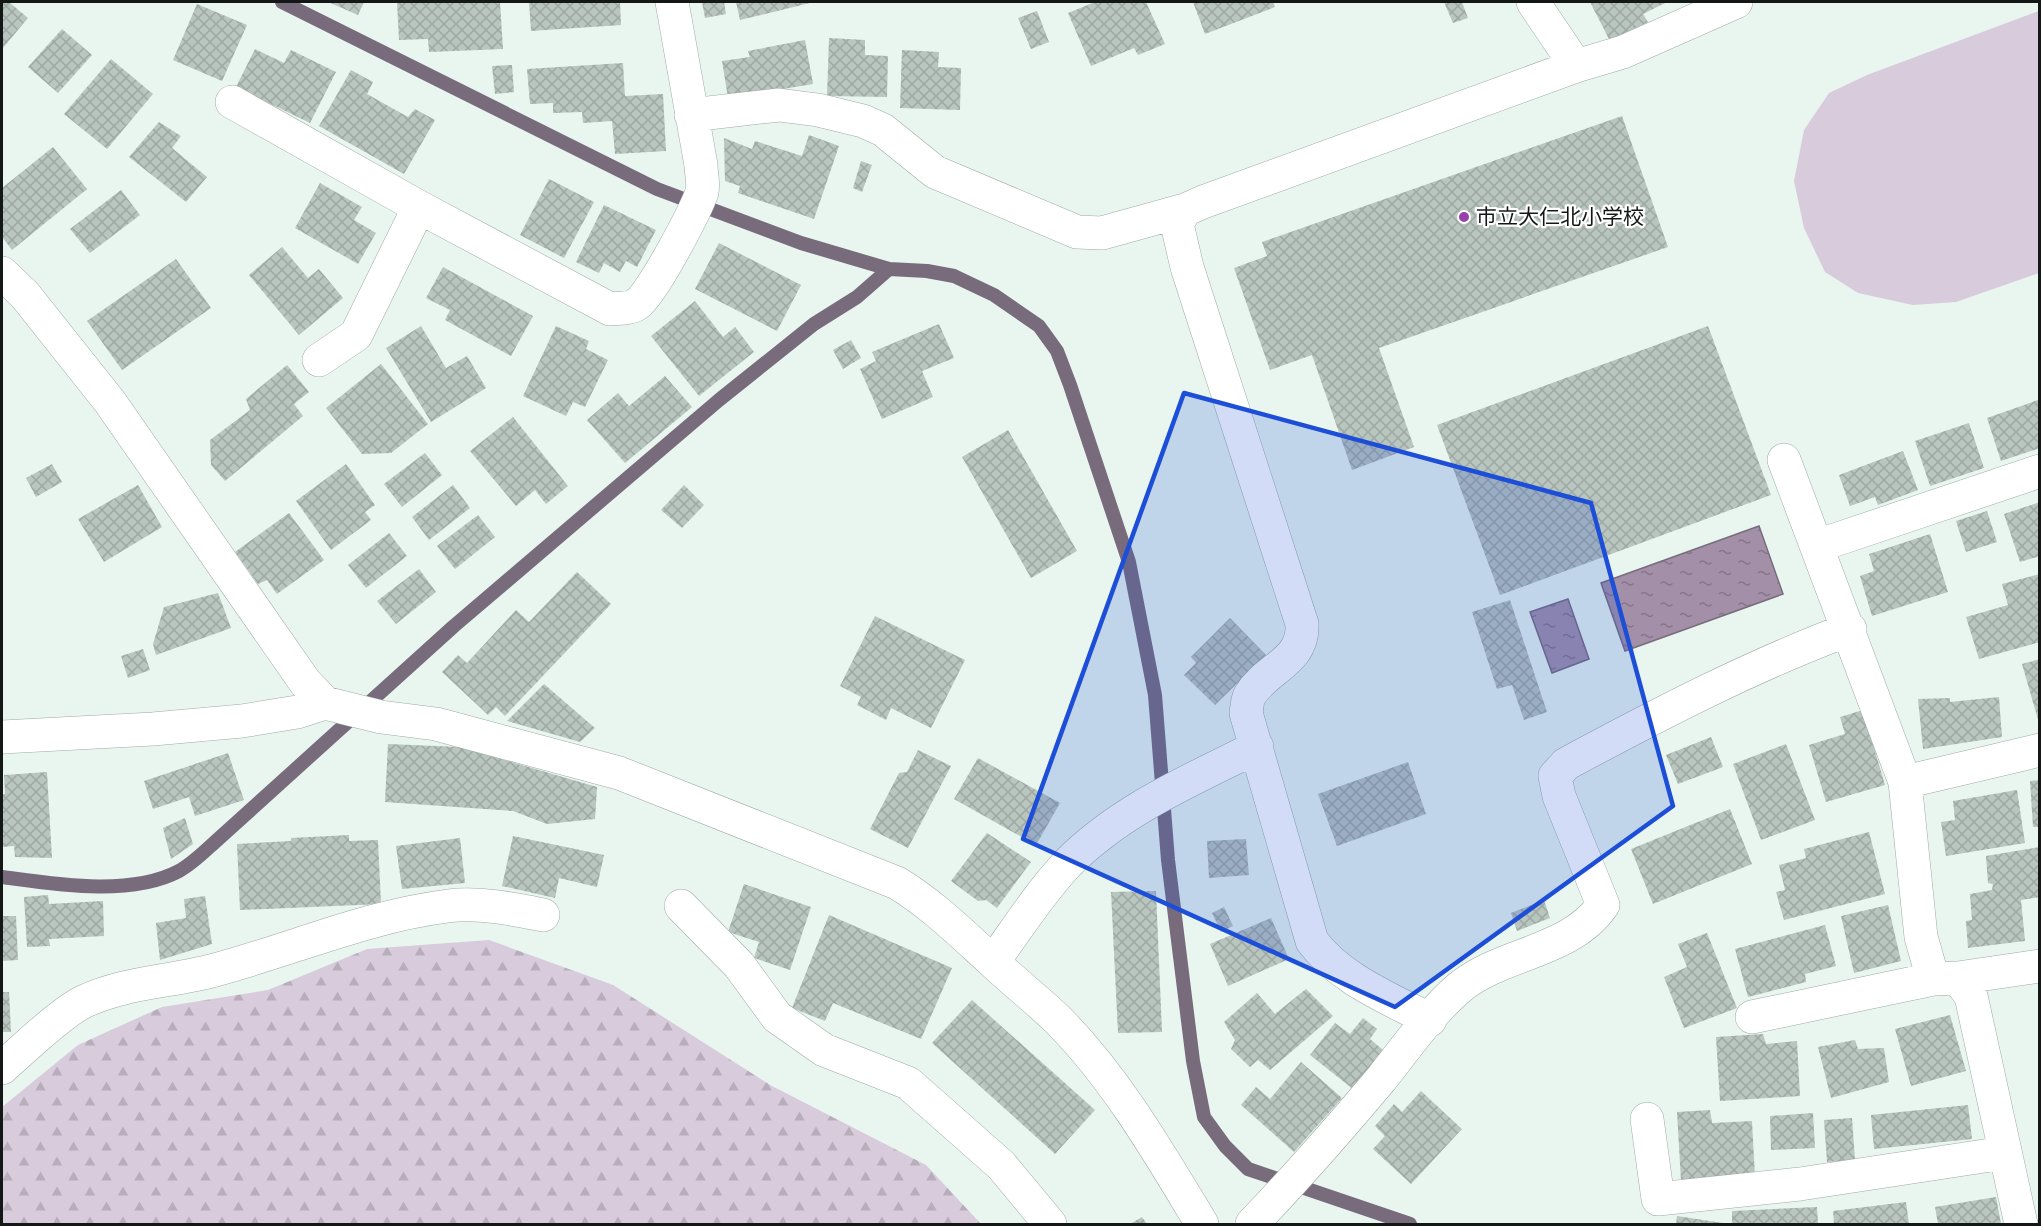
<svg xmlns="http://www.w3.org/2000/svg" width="2041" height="1226" font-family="Poppins,'Noto Sans JP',sans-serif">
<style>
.grass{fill:#d8cbdb}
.forest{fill:url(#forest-firs)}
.water{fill:url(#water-ripples);stroke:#786c7c;stroke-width:1.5}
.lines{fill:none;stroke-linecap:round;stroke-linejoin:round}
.stream{stroke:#786c7c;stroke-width:14}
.building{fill:url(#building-cross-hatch)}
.minor-casing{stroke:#9faba5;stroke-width:34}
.minor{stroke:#fff;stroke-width:33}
.marked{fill:#1d4ed8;fill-opacity:0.2;stroke:#1d4ed8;stroke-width:4.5;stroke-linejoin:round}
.poi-dot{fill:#9840ac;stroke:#fff;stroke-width:2}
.labels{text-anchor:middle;stroke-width:4.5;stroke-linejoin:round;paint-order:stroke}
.poi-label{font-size:21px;fill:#131715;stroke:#fff;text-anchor:start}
</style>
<defs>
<pattern id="forest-firs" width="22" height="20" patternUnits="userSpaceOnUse" patternTransform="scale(1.5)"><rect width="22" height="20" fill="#d8cbdb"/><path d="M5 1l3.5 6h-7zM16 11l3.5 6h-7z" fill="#b8aebb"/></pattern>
<pattern id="water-ripples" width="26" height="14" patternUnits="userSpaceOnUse" patternTransform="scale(1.5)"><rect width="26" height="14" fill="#a390a8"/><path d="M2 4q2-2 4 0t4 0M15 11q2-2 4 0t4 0" fill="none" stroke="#847588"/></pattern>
<pattern id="building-cross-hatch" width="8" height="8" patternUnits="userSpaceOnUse" patternTransform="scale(1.5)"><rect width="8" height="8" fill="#b9c5bf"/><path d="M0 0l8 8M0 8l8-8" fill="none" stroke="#9ea8a3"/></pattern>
</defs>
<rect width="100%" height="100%" fill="#e9f5ef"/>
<path class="grass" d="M2039 11V273L1956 302 1913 305 1858 293 1825 272 1804 228 1794 181 1804 130 1829 93 1867 75Z"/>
<path class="forest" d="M489 940 613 985 772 1086 926 1165 981 1224H2V1107L78 1045 162 1007 268 990 367 949Z"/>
<path class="water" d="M1759 526 1783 594 1625 651 1601 583Z
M1568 599 1589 659 1552 673 1530 612Z"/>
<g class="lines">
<path class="stream" d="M282 2 657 189 801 243 889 269 927 271 954 276 994 295 1039 326 1057 351 1070 385 1129 562 1155 695 1168 860 1193 1061 1204 1117 1225 1146 1248 1169 1410 1224
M2 877C54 884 130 897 179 871 192 864 204 852 215 842L454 626 719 400 814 324 857 297 889 269"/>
</g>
<path class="building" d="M2 2H9L28 18 2 49Z
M328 2H364L358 15Z
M397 2H500L503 49 429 52 428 39 399 40Z
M529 2H620L621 25 531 31Z
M702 2H724L726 14 705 18Z
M736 2H814L740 20Z
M1095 2H1146L1165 44 1138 55 1134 48 1091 66 1068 13Z
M1193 2H1273L1275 7 1205 34Z
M1444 2H1462L1468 18 1453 23Z
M1590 2H1667L1643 14 1648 22 1610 41Z
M197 4 247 25 222 81 173 60Z
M1037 11 1049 42 1031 49 1018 18Z
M62 29 92 55 58 93 28 67Z
M829 38 865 40V55L888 56 887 97 827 96Z
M805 40 813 84 728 98 722 61 750 57 748 51Z
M255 49 284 63 291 50 336 72 310 123 236 87Z
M902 50 939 52 938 67 961 68 960 110 900 108Z
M111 59 153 94 107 149 64 114Z
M623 63 625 96 663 94 666 151 615 154 612 121 583 123 582 112 553 113V103L530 104 527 69Z
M512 65 514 92 495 94 492 66Z
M351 70 373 82 367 94 408 117 415 109 435 120 404 174 319 126Z
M1622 116 1668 247 1379 348 1414 447 1352 470 1312 355 1270 370 1234 268 1267 256 1262 242Z
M159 122 181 136 172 148 207 177 186 202 129 157Z
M809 135 839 146 814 219 738 193 740 186 725 181 724 138 752 149 755 141 802 156Z
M53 147 87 189 12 250 2 237V188Z
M861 161 872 165 862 192 853 188Z
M549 179 594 202 564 258 520 235Z
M320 183 362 207 354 220 376 233 358 264 295 228Z
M121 190 140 215 90 253 70 229Z
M604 205 656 230 637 267 626 261 620 272 604 263 599 273 576 262Z
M719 243 801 285 777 331 695 289Z
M282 247 308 278 319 269 343 298 299 335 249 275Z
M176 259 211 308 122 370 87 321Z
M443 267 533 316 511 356 445 320 450 310 426 298Z
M695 301 723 337 735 327 754 352 699 396 651 336Z
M939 324 954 358 922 371 933 397 882 419 860 369 876 361 872 352Z
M421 326 446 368 467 356 486 388 431 422 386 348Z
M556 326 589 341 586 349 608 360 585 407 573 402 566 416 523 396Z
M1708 326 1771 495 1500 595 1437 425Z
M851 340 861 358 843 369 833 350Z
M381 364 428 424 391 453 362 454 326 408Z
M287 365 309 392 294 404 303 416 225 481 211 465 210 440 250 410 246 399Z
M665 376 692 407 625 463 587 420 618 393 629 406Z
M2038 400 2040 448 2001 461 1987 418Z
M513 417 568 486 546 504 535 490 516 506 470 451Z
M1969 423 1984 468 1930 486 1915 441Z
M1008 430 1077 551 1031 578 962 457Z
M1903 451 1918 490 1878 505 1875 497 1850 506 1839 475Z
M425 453 442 475 402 507 384 484Z
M52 464 62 482 36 497 26 478Z
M346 464 375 505 365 512 371 520 331 550 296 501Z
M138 485 162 527 104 562 78 519Z
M453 485 470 508 429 540 412 517Z
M684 485 704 505 682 528 661 510Z
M2040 502V556L2020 562 2004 514Z
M1987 511 1997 542 1966 552 1956 521Z
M289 513 324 560 277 594 267 580 258 584 235 552Z
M478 515 495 537 455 569 437 546Z
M389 533 407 556 366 588 348 565Z
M1930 534 1948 592 1872 616 1860 576 1874 571 1869 554Z
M419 569 436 592 396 624 377 601Z
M577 572 611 604 505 716 496 707 488 715 442 672 458 655 467 663 516 610 529 622Z
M2040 574V642L1979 659 1966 617 2008 605 2002 584Z
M218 593 231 628 156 655 153 644 164 607Z
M1510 600 1547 712 1524 720 1512 685 1497 689 1472 612Z
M875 616 965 660 931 728 891 708 886 720 857 705 861 697 840 686Z
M1230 618 1266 655 1215 705 1184 675 1196 663 1191 657Z
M143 649 150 670 128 678 121 656Z
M2040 659V723H2039L2022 664Z
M544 684 595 728 580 742 507 721Z
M1999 697 2002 737 1923 749 1918 699 1950 698V702Z
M1863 710 1885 785 1826 802 1809 745 1845 734 1840 717Z
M1711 737 1723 767 1678 784 1666 755Z
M388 744 460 747 597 787 595 819 547 824 513 811 385 802Z
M1786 744 1815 820 1761 840 1733 764Z
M918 750 951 766 908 848 870 829 899 773 907 772Z
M228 753 244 800 195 816 189 797 153 809 144 781Z
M978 758 1060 803 1036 845 954 799Z
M1408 762 1426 814 1337 846 1318 794Z
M47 772 52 858 15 857 14 846 2 847V794H5L4 775Z
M2040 780V827H2033L2030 781Z
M2017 790 2025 843 1946 856 1941 822 1955 820 1953 801Z
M1730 809 1752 864 1653 904 1631 849Z
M185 818 193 844 171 859 163 828Z
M1869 832 1885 894 1784 920 1776 892 1785 890 1779 865 1806 858 1804 849Z
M987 833 1031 862 997 908 986 900 978 901 951 881Z
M349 835V841L378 840 381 904 240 910 237 844 291 841V838Z
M513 836 604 855 597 887 559 878 555 898 502 886Z
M460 838 465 883 402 889 396 846Z
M1246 839 1249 875 1209 878 1207 841Z
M2040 847V897L2021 900 2025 941 1968 948 1966 921 1972 920 1970 894 1992 890 1993 884 1988 883 1986 856Z
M744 884 811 907 790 970 754 958 759 942 728 932Z
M1156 891 1162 1032 1118 1033 1111 892Z
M48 895 49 904 103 901 104 936 49 939 50 946 27 947 24 897Z
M205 896 212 944 160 960 156 923 186 918 184 899Z
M1544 900 1550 918 1517 931 1511 913Z
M1888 905 1901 961 1854 973 1841 916Z
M1224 907 1233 926 1221 932 1212 913Z
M829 915 952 968 921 1039 833 1003 825 1021 792 1008Z
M2 916H16L18 960 2 961Z
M1271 918 1289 959 1228 986 1210 944Z
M1825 925 1836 966 1805 974 1806 982 1748 997 1735 949Z
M1707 933 1737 1008 1684 1028 1664 977 1687 967 1678 944Z
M1306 989 1333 1016 1270 1070 1258 1060 1250 1067 1231 1049 1235 1040 1224 1022 1257 993 1275 1014Z
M2 992H9L11 1032H2Z
M972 1000 1095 1110 1055 1154 932 1043Z
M1950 1015 1966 1071 1911 1086 1895 1029Z
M1363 1018 1377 1029 1370 1039 1383 1050 1353 1089 1310 1055 1335 1023 1350 1034Z
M1763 1034 1766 1044 1797 1041 1800 1096 1720 1101 1716 1037Z
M1855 1040 1858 1049 1884 1048 1889 1082 1831 1098 1818 1047Z
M1301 1062 1342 1098 1294 1152 1241 1105 1256 1087 1270 1099Z
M1421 1091 1462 1129 1411 1184 1373 1149 1385 1136 1375 1126 1394 1104 1402 1112Z
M1968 1105 1972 1139 1874 1149 1871 1115Z
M1710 1110 1712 1123 1752 1121 1755 1177 1681 1181 1677 1112Z
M1813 1113 1815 1148 1771 1150 1770 1116Z
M1852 1118 1855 1160 1827 1162 1824 1120Z
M1996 1197 2001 1224H1938L1935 1207Z
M1906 1202 1909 1224H1834L1833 1211Z
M1817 1207 1818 1224H1732V1211Z
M1677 1216 1723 1223V1224H1676Z
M1142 1217 1147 1224H1130Z"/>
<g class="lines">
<defs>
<path id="minor" d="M1533 2 1576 66
M232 102 419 207 610 309C618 308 630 309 637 304 652 294 695 212 702 192 704 184 701 173 701 165L672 2
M691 115 779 105 818 110 863 121 883 130 935 172 1077 232 1102 233 1185 210
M2 273 25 295 110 402 305 682 325 703
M319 360 356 335 419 207
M1784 460 1905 782 1921 937 1933 979
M1817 546 2040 471
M2 737 153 729 242 721 297 712 325 703 381 717 436 724 619 773 897 883C933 905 961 933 992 961 1013 981 1036 999 1057 1019 1116 1078 1159 1153 1202 1224
M1905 782 2040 750
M681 906 739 965 777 1017 824 1050 908 1083 1001 1165 1050 1224
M993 962C1017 929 1039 894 1067 864 1120 810 1191 780 1257 747
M1958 978 2040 966
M1752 1017 1933 979 1958 978 1971 996 2021 1224
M1430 1020C1389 998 1340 979 1312 941L1246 713C1247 708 1247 699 1250 695 1267 667 1304 662 1302 624L1187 267 1177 224 1185 210 1203 202 1576 66 1623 52 1736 2
M2 1068C22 1050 61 1013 83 1002 125 982 171 982 215 970 293 949 368 916 448 906 479 902 513 909 543 915
M1647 1119 1658 1199 1800 1184 2004 1153
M1252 1224C1297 1177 1340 1128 1382 1078 1406 1048 1430 1013 1459 988 1502 952 1570 953 1603 905L1559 796 1555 776 1566 764C1659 714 1751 666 1850 629"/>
</defs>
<use href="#minor" class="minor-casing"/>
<use href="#minor" class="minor"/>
</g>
<path class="marked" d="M1184 393 1591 503 1673 806 1395 1007 1023 839Z"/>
<circle class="poi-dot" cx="1464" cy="217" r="6"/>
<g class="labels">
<g class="poi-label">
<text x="1476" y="224">市立大仁北小学校</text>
</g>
</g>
<rect width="2041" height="1226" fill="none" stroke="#131715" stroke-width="6"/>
</svg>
